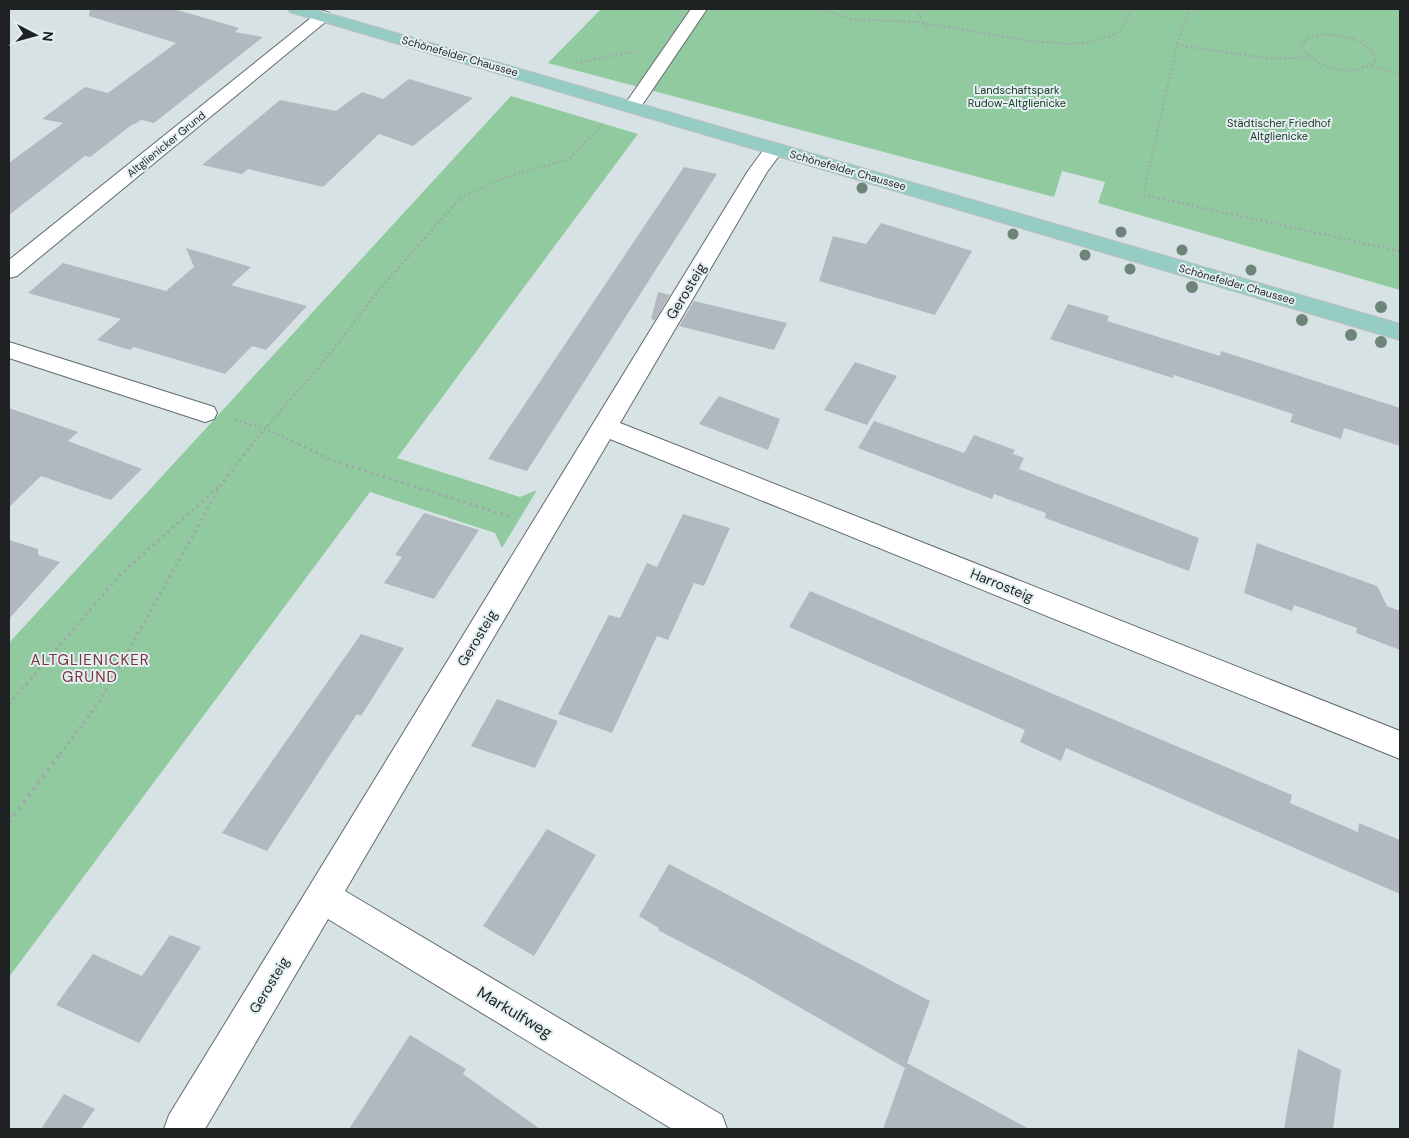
<svg xmlns="http://www.w3.org/2000/svg" width="1409" height="1138" font-family="'DM Sans',sans-serif">
<style>
.green{fill:#91ca9f}
.building{fill:#b2b8bf}
.lines{fill:none;stroke-linecap:round;stroke-linejoin:round}
.minor-casing{stroke:#626b6e;stroke-width:2}
.major-casing{stroke:#bcbdbd;stroke-width:2}
.path-far3{stroke:#9fa8aa;stroke-width:2;stroke-dasharray:2 2.5;stroke-linecap:butt}
.path-far2{stroke:#9fa8aa;stroke-width:2.5;stroke-dasharray:2 3;stroke-linecap:butt}
.path-far1{stroke:#9fa8aa;stroke-width:3;stroke-dasharray:2.5 4;stroke-linecap:butt}
.path{stroke:#9fa8aa;stroke-width:4;stroke-dasharray:3 5;stroke-linecap:butt}
.minor{fill:#fff;fill-rule:evenodd}
.major{fill:#95cdc5;fill-rule:evenodd}
.tree{fill:#6d8479}
.labels{text-anchor:middle;stroke-width:4;stroke-linejoin:round;paint-order:stroke}
.far-street-label{font-size:11px;fill:#1e2223;stroke:#e4eff2}
.far-park-label{font-size:11px;fill:#163821;stroke:#e4eff2}
.street-label{font-size:14px;fill:#1e2223;stroke:#e4eff2}
.neighbourhood-label{font-size:15px;letter-spacing:1px;fill:#7b3438;stroke:#e4eff2}
.near-street-label{font-size:16px;fill:#1e2223;stroke:#e4eff2}
</style>
<rect width="100%" height="100%" fill="#d7e2e5"/>
<path class="green" d="M601 9H1400V290L1098 203 1105 182 1062 171 1054 197 548 63Z
M511 96 638 134 397 458 520 497 537 490 502 548 495 533 370 492 9 977V643Z"/>
<path class="building" d="M90 9H174L239 28 235 32 263 37 154 123 141 120 135 124H133L90 157 85 156 9 215V163L63 123 42 119 85 87 108 93 176 43 89 16Z
M409 79 473 98 413 146 379 134 323 187 248 169 242 174 202 165 280 100 336 111 362 92 383 99Z
M684 167 717 174 527 471 488 459Z
M881 223 972 251 935 315 819 281 833 236 866 244Z
M186 248 251 267 231 285 307 306 266 350 252 346 225 374 134 347 130 350 97 340 121 319 28 293 63 263 166 291 194 267Z
M658 292 670 295 655 320 651 319Z
M694 301 761 317 787 323 774 350 679 326Z
M1068 304 1109 316 1107 321 1220 356 1221 351 1400 408V446L1344 428 1341 439 1290 422 1293 414 1174 375 1173 378 1050 339Z
M855 362 897 376 867 425 824 410Z
M719 396 780 419 768 450 699 424Z
M9 408 78 432 68 441 142 469 111 500 41 476 9 507Z
M874 421 964 453 974 435 1015 450 1013 454 1024 458 1019 469 1199 538 1189 571 1045 518 1046 513 994 494 992 499 858 448Z
M424 513 479 530 434 599 384 583 402 557 395 555Z
M683 514 730 528 704 586 694 583 668 640 657 636 612 733 558 714 609 615 620 618 647 563 657 567Z
M9 540 38 549V555L60 562 9 619Z
M1257 543 1377 586 1387 606 1400 611V650L1356 633 1357 628 1294 605 1292 611 1244 593Z
M810 591 1292 795 1290 803 1358 832 1359 823 1400 840V894L1066 748 1061 761 1020 742 1025 730 789 627Z
M361 634 404 648 361 716 357 714 267 851 222 833Z
M497 699 558 721 535 768 471 746Z
M547 829 596 855 534 956 483 926Z
M669 864 930 1001 907 1063 1029 1129H883L905 1068 747 977 658 930 659 928 639 916Z
M170 935 201 947 139 1043 56 1005 93 954 142 976Z
M410 1035 466 1069 463 1074 540 1129H349Z
M1298 1049 1341 1070 1333 1129H1284Z
M64 1094 95 1109 81 1129H41Z"/>
<g class="lines">
<defs>
<path id="minor" d="M691 9H707L638 111 632 112 626 111 623 107Z
M323 11 329 13 331 16 329 19 17 276 9 278V260L317 13Z
M774 143 781 145 784 149 767 172 620 423 1400 731V759L610 439 345 891 722 1115 727 1129H672L328 919 205 1129H164L169 1115 748 171 767 145Z
M9 342 214 407 217 413 214 419 205 422 9 358Z"/>
<path id="major" d="M288 9H313L1400 324V340L290 12Z"/>
</defs>
<use href="#minor" class="minor-casing"/>
<use href="#major" class="major-casing"/>
<path class="path-far3" d="M820 9 851 19 917 22 1031 41 1068 44 1086 43 1113 35 1125 25 1132 9
M916 9 927 30
M1325 34C1345 36 1368 39 1377 60 1354 79 1316 71 1301 45L1308 38Z
M1177 45 1272 59 1309 57
M576 63 636 51
M1372 66 1400 74
M460 198 503 178 569 159 602 124
M1159 198 1143 195 1177 45 1189 9"/>
<path class="path-far2" d="M1153 197 1400 251
M235 420 264 428 301 445
M251 445 328 356 378 291 461 197"/>
<path class="path-far1" d="M298 444 334 461 511 517
M9 704 120 575 218 487
M60 754 100 701 221 485 252 444"/>
<path class="path" d="M9 822 61 752"/>
<use href="#minor" class="minor"/>
<use href="#major" class="major"/>
</g>
<g class="tree">
<circle cx="862" cy="188" r="5.5"/>
<circle cx="1121" cy="232" r="5.5"/>
<circle cx="1013" cy="234" r="5.5"/>
<circle cx="1182" cy="250" r="5.5"/>
<circle cx="1085" cy="255" r="5.5"/>
<circle cx="1130" cy="269" r="5.5"/>
<circle cx="1251" cy="270" r="5.5"/>
<circle cx="1192" cy="287" r="6"/>
<circle cx="1381" cy="307" r="6"/>
<circle cx="1302" cy="320" r="6"/>
<circle cx="1351" cy="335" r="6"/>
<circle cx="1381" cy="342" r="6"/>
</g>
<g class="labels">
<g class="far-street-label">
<text transform="translate(460 56) rotate(16)" y="4">Schönefelder Chaussee</text>
<text transform="translate(166 144) rotate(-39)" y="4">Altglienicker Grund</text>
<text transform="translate(848 170) rotate(16)" y="4">Schönefelder Chaussee</text>
<text transform="translate(1237 284) rotate(16)" y="4">Schönefelder Chaussee</text>
</g>
<g class="far-park-label">
<text x="1017" y="94">Landschaftspark<tspan x="1017" dy="13">Rudow-Altglienicke</tspan></text>
<text x="1279" y="127">Städtischer Friedhof<tspan x="1279" dy="13">Altglienicke</tspan></text>
</g>
<g class="street-label">
<text transform="translate(686 291) rotate(-59)" y="5">Gerosteig</text>
<text transform="translate(1002 585) rotate(22)" y="5">Harrosteig</text>
<text transform="translate(477 638) rotate(-59)" y="5">Gerosteig</text>
<text transform="translate(269 985) rotate(-59)" y="5">Gerosteig</text>
</g>
<g class="neighbourhood-label">
<text x="90" y="665">ALTGLIENICKER<tspan x="90" dy="17">GRUND</tspan></text>
</g>
<g class="near-street-label">
<text transform="translate(515 1012) rotate(31)" y="6">Markulfweg</text>
</g>
</g>
<rect width="1409" height="1138" fill="none" stroke="#1e2223" stroke-width="20"/>
<g transform="translate(35 35) rotate(96)" stroke="#e4eff2" stroke-width="4" paint-order="stroke">
<path d="M0-4L9 19L0 12L-9 19Z" fill="#1e2223"/>
<text y="-8" font-size="14" font-weight="bold" text-anchor="middle" fill="#1e2223">N</text>
</g>
</svg>
